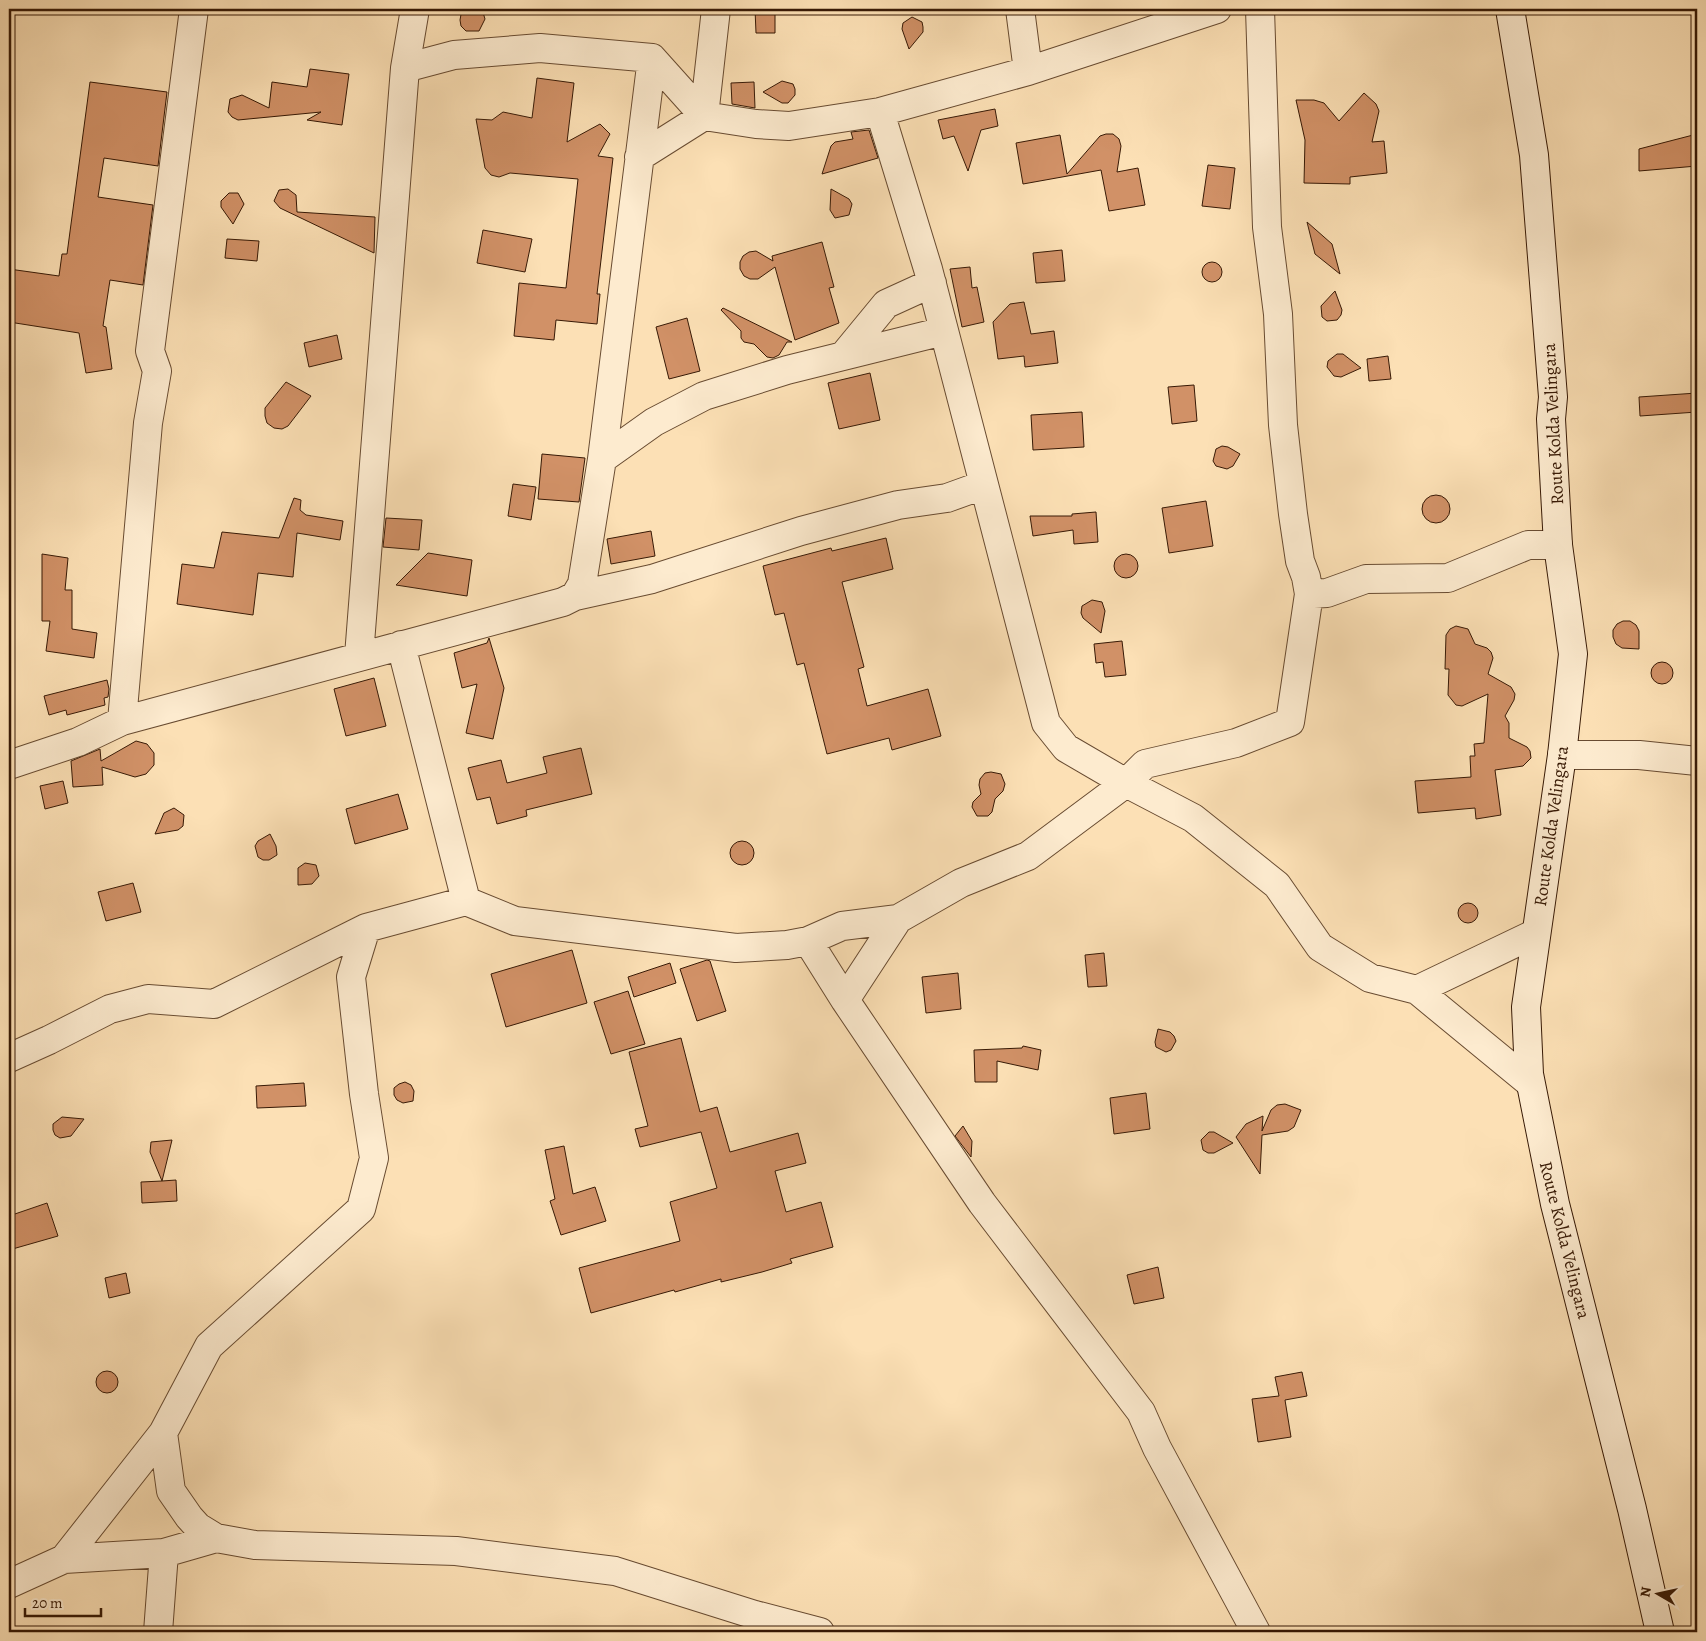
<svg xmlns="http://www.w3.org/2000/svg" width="1706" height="1641" font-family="Alegreya,serif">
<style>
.building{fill:#d19167;stroke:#371905}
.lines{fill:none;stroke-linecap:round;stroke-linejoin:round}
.minor-casing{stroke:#684b31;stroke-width:30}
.secondary-casing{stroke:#371905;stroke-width:30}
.minor{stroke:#fdebcf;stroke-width:28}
.secondary{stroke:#fdebcf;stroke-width:28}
.labels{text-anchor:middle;stroke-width:4;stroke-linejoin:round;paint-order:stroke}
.street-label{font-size:18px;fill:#371905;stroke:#fdebcf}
</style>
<rect width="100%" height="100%" fill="#fce0b5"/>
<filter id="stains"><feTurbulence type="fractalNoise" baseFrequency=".004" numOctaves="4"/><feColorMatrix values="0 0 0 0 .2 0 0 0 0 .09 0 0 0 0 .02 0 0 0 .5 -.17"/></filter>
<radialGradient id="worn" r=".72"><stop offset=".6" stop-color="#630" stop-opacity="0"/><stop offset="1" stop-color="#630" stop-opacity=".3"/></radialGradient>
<path class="building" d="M462 9H482L485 19 479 31H466L461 26 460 20Z
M755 9H775V33H756Z
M912 17 922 22 923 27V32L909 49 902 29 903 23Z
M310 69 349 74 342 125 307 120 321 112 238 120 232 117 228 112 230 99 242 95 269 108 272 82 307 87Z
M537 78 574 83 567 142 600 124 610 134 598 156 613 158 597 294H600L597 324 556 320 554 340 514 336 519 283 566 288 578 179 510 173 499 177 491 175 485 168 476 119 492 120 503 112 532 118Z
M782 81 793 84 795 89V95L788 103H782L763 92Z
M90 82 167 92 158 166 104 158 98 197 153 205 143 285 110 280 103 326 106 327 112 369 86 373 79 333 9 322V269L59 276 62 254H67Z
M754 82 755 108 732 104 731 83Z
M1364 93 1376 104 1379 111 1372 142 1384 141 1387 173 1350 177V184L1304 183 1305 140 1296 100H1314L1324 103 1339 121Z
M995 109 998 126 981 130 968 171 954 136 943 139 938 120Z
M869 130 878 158 822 174 831 146 835 142 853 139 851 132Z
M1106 134H1113L1119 139 1121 146 1117 172 1138 168 1145 205 1109 211 1101 170 1023 184 1016 143 1060 135 1067 174 1100 136Z
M1697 134V166L1639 171V149Z
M1208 165 1235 168 1230 209 1202 206Z
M288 189 296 195 297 212 375 217 374 253 280 208 274 201 279 190Z
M831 189 849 199 852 204 849 215 835 218 830 210Z
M229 193H238L244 204 233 224 221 207V201Z
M1307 222 1332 244 1340 274 1315 254Z
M483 230 532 239 525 272 477 263Z
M227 239 259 241 257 261 225 258Z
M822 242 834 287 829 288 839 323 795 340 775 267 758 279H750L744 276 740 269V262L743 256 749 252 756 251 773 261 772 256Z
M1062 250 1065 281 1036 283 1033 253Z
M1202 272a10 10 0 1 1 20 0a10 10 0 1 1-20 0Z
M970 267 972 288 977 287 984 322 962 327 950 269Z
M1335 291 1342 310 1341 315 1337 320 1327 321 1322 317 1321 306Z
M1024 302 1031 334 1054 331 1058 363 1025 367 1024 356 998 359 993 322 1010 304Z
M723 308 788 340 792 342H787L779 355 773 358 767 357 754 344 744 342 741 338V331L721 310Z
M687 318 700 371 669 379 656 327Z
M337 335 342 359 309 367 304 343Z
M1337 354H1343L1361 368 1341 377 1334 376 1327 367 1328 361Z
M1388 356 1391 379 1369 381 1367 359Z
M870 373 880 420 839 429 828 383Z
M286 382 311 396 288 426 282 429 274 428 267 423 265 416V408Z
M1194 385 1197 421 1172 424 1168 387Z
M1697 393V412L1640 416 1639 397Z
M1082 412 1084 447 1033 450 1031 415Z
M1222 446 1228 447 1240 454 1233 466 1227 469 1216 466 1213 461 1216 449Z
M542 454 585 458 579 502 538 499Z
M513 484 536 487 531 520 508 516Z
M1422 509a14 14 0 1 1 28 0a14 14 0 1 1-28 0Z
M294 498 301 500 300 510 306 515 343 521 340 540 297 533 293 577 258 573 253 615 177 604 182 564 214 568 222 532 279 538Z
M1206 501 1213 546 1169 553 1162 508Z
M1096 512 1098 542 1074 544 1073 530 1033 536 1030 516H1072V514Z
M386 518 422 520 419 550 383 547Z
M651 531 655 556 611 564 607 539Z
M886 538 893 569 842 582 864 667 858 669 867 706 928 689 941 736 892 750 889 738 827 754 804 663 797 665 784 613 775 615 763 566 831 548 832 551Z
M428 553 472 560 467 596 396 585Z
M1114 566a12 12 0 1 1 24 0a12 12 0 1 1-24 0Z
M42 554 68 558 65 590H72V629L97 633 94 658 46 651 50 621H42Z
M1092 600 1102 602 1105 611 1101 633 1083 618 1081 613 1082 606Z
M1623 621H1630L1636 625 1639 631V649L1622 648 1616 644 1613 637V630L1617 624Z
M1456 626 1468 629 1475 644 1487 648 1491 652 1493 658 1488 674 1511 687 1515 694 1514 700 1505 716 1509 723V738L1527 747 1530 751 1531 758 1523 766 1495 770 1501 815 1476 819 1475 808 1418 813 1415 781 1471 777 1470 756H1475L1474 744 1484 743 1488 694 1462 706 1456 705 1448 695 1449 669H1445L1446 635 1450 629Z
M489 638 504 688 493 739 466 733 477 684 462 688 454 653 487 643Z
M1122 641 1126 675 1105 677 1103 662 1096 663 1094 644Z
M1651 673a11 11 0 1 1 22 0a11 11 0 1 1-22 0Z
M374 678 386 726 346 736 334 689Z
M107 680 109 689 108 697 104 698 105 705 67 715 66 710 49 715 44 696Z
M136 741 147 744 154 753V765L146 774 135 777 102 767 103 785 73 787 71 761 100 749 101 761Z
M581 748 592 794 526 810 527 816 497 824 490 797 477 800 468 768 501 760 507 783 547 773 543 757Z
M991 772 1001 774 1005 784 1003 791 995 799 992 812 988 816H977L972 807 973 802 981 794 979 785 980 779 985 773Z
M63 781 68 803 45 809 40 786Z
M398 794 408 829 355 844 346 809Z
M174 808 184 815 183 826 178 830 155 834 164 813Z
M270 834 276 846 277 855 269 860H263L258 857 255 846 258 841Z
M730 853a12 12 0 1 1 24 0a12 12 0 1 1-24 0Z
M305 863 316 865 319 876 312 884 298 885V868Z
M133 883 141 912 106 921 98 892Z
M1458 913a10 10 0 1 1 20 0a10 10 0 1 1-20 0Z
M572 950 587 1003 506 1027 491 974Z
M1104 953 1107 986 1088 987 1085 955Z
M707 960 710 961 726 1011 697 1021 680 969Z
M670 963 676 983 634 997 628 977Z
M958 973 961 1009 926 1013 922 977Z
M628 991 645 1044 611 1054 594 1002Z
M1158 1029 1170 1032 1174 1036 1176 1041 1171 1050 1166 1052 1156 1047 1155 1042Z
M681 1038 700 1112 717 1107 730 1152 798 1133 806 1163 775 1171 786 1212 821 1202 833 1247 790 1259 792 1263 762 1272 721 1282V1279L675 1292 674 1290 591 1313 579 1268 680 1241 670 1202 717 1188 701 1132 640 1147 635 1129 648 1126 629 1052Z
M1023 1046 1041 1050 1038 1070 997 1061V1082H975L974 1050 1022 1048Z
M405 1082 411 1085 414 1091 413 1101 403 1103 397 1100 394 1095V1088L399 1084Z
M304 1083 306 1106 257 1108 256 1086Z
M1146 1093 1150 1129 1114 1134 1110 1098Z
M1285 1104 1301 1110 1294 1127 1288 1131 1262 1135 1260 1174 1236 1137 1246 1124 1263 1116 1262 1131 1271 1110 1277 1105Z
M62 1117 84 1119 71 1136 60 1138 55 1135 53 1130V1124Z
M963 1126 972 1141 971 1157 955 1136Z
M1209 1132H1214L1233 1143 1214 1153H1208L1203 1150 1201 1140Z
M172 1140 162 1181 176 1180 177 1201 142 1203 141 1182 162 1181 150 1152 151 1142Z
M564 1146 573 1194 595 1187 606 1221 561 1235 550 1201 555 1199 545 1150Z
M47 1203 58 1236 9 1250V1216Z
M1158 1267 1164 1298 1134 1304 1127 1275Z
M126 1273 130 1293 109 1298 105 1278Z
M96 1382a11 11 0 1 1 22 0a11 11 0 1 1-22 0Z
M1302 1372 1307 1396 1285 1400 1291 1437 1258 1442 1252 1399 1279 1396 1275 1377Z"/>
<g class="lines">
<defs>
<path id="minor" d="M1020 9 1028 71
M405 68 454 55 540 48 652 58 704 116 756 124 789 126 880 112 1028 71 1217 9
M880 112 928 269 1046 723 1066 748 1126 783 1145 764 1236 743 1290 722 1309 594 1306 577 1300 561 1293 514 1283 425 1278 314 1267 227 1260 9
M639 157 704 116 716 9
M844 355 886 304 932 283
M602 459 652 58
M1309 594 1327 593 1366 579 1448 578 1528 545H1558
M575 596 652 579 801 531 898 505 947 498 983 485
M359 656 405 68 415 9
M122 721 148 423 157 371 150 351 194 9
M1562 755H1639L1697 761
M9 765 78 742 122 721 563 602 575 596 582 584 602 459 654 422 704 396 787 370 944 331
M466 901 515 921 736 948 787 945 808 941 842 926 898 919 961 883 1028 856 1126 783 1193 818 1277 885 1320 947 1370 978 1417 990 1536 933
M366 928 351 977 364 1094 374 1158 361 1209 209 1346 163 1433 171 1491 189 1517 198 1527 216 1538 255 1545 456 1551 615 1571 755 1615 820 1632
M808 941 845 1000 982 1203 1141 1412 1157 1448 1256 1632
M1417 990 1530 1083
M845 1000 898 919
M9 1058 49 1040 110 1009 148 999 214 1004 366 928 466 901 401 645
M64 1559 163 1433
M9 1584 64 1559 164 1553 216 1538
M158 1632 164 1553"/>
<path id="secondary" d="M1510 9 1534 155 1553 397 1551 419 1558 545 1573 654 1562 755 1526 1007 1529 1074 1555 1204 1632 1509 1660 1632"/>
</defs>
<use href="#minor" class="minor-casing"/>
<use href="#secondary" class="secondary-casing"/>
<use href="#minor" class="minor"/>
<use href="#secondary" class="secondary"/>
</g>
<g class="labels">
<g class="street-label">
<text transform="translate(1553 424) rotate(-93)" y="6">Route Kolda Velingara</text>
<text transform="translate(1551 826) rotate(-82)" y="6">Route Kolda Velingara</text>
<text transform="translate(1565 1240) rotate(76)" y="6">Route Kolda Velingara</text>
</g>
</g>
<rect width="1706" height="1641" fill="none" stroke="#fce0b5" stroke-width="30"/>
<rect x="10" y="10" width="1686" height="1621" fill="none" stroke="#371905" stroke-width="2.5"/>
<rect x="15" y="15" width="1676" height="1611" fill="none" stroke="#371905"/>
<g transform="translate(1658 1594) rotate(279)" stroke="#fdebcf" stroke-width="4" paint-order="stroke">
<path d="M0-4L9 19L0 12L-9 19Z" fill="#371905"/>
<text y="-8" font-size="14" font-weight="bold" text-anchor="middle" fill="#371905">N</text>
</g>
<path d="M25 1608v8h76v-8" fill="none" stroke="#371905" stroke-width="2.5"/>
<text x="32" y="1608" font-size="15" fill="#371905" stroke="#fdebcf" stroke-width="4" paint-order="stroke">20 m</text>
<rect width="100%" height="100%" filter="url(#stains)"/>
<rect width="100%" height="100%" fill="url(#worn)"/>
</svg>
